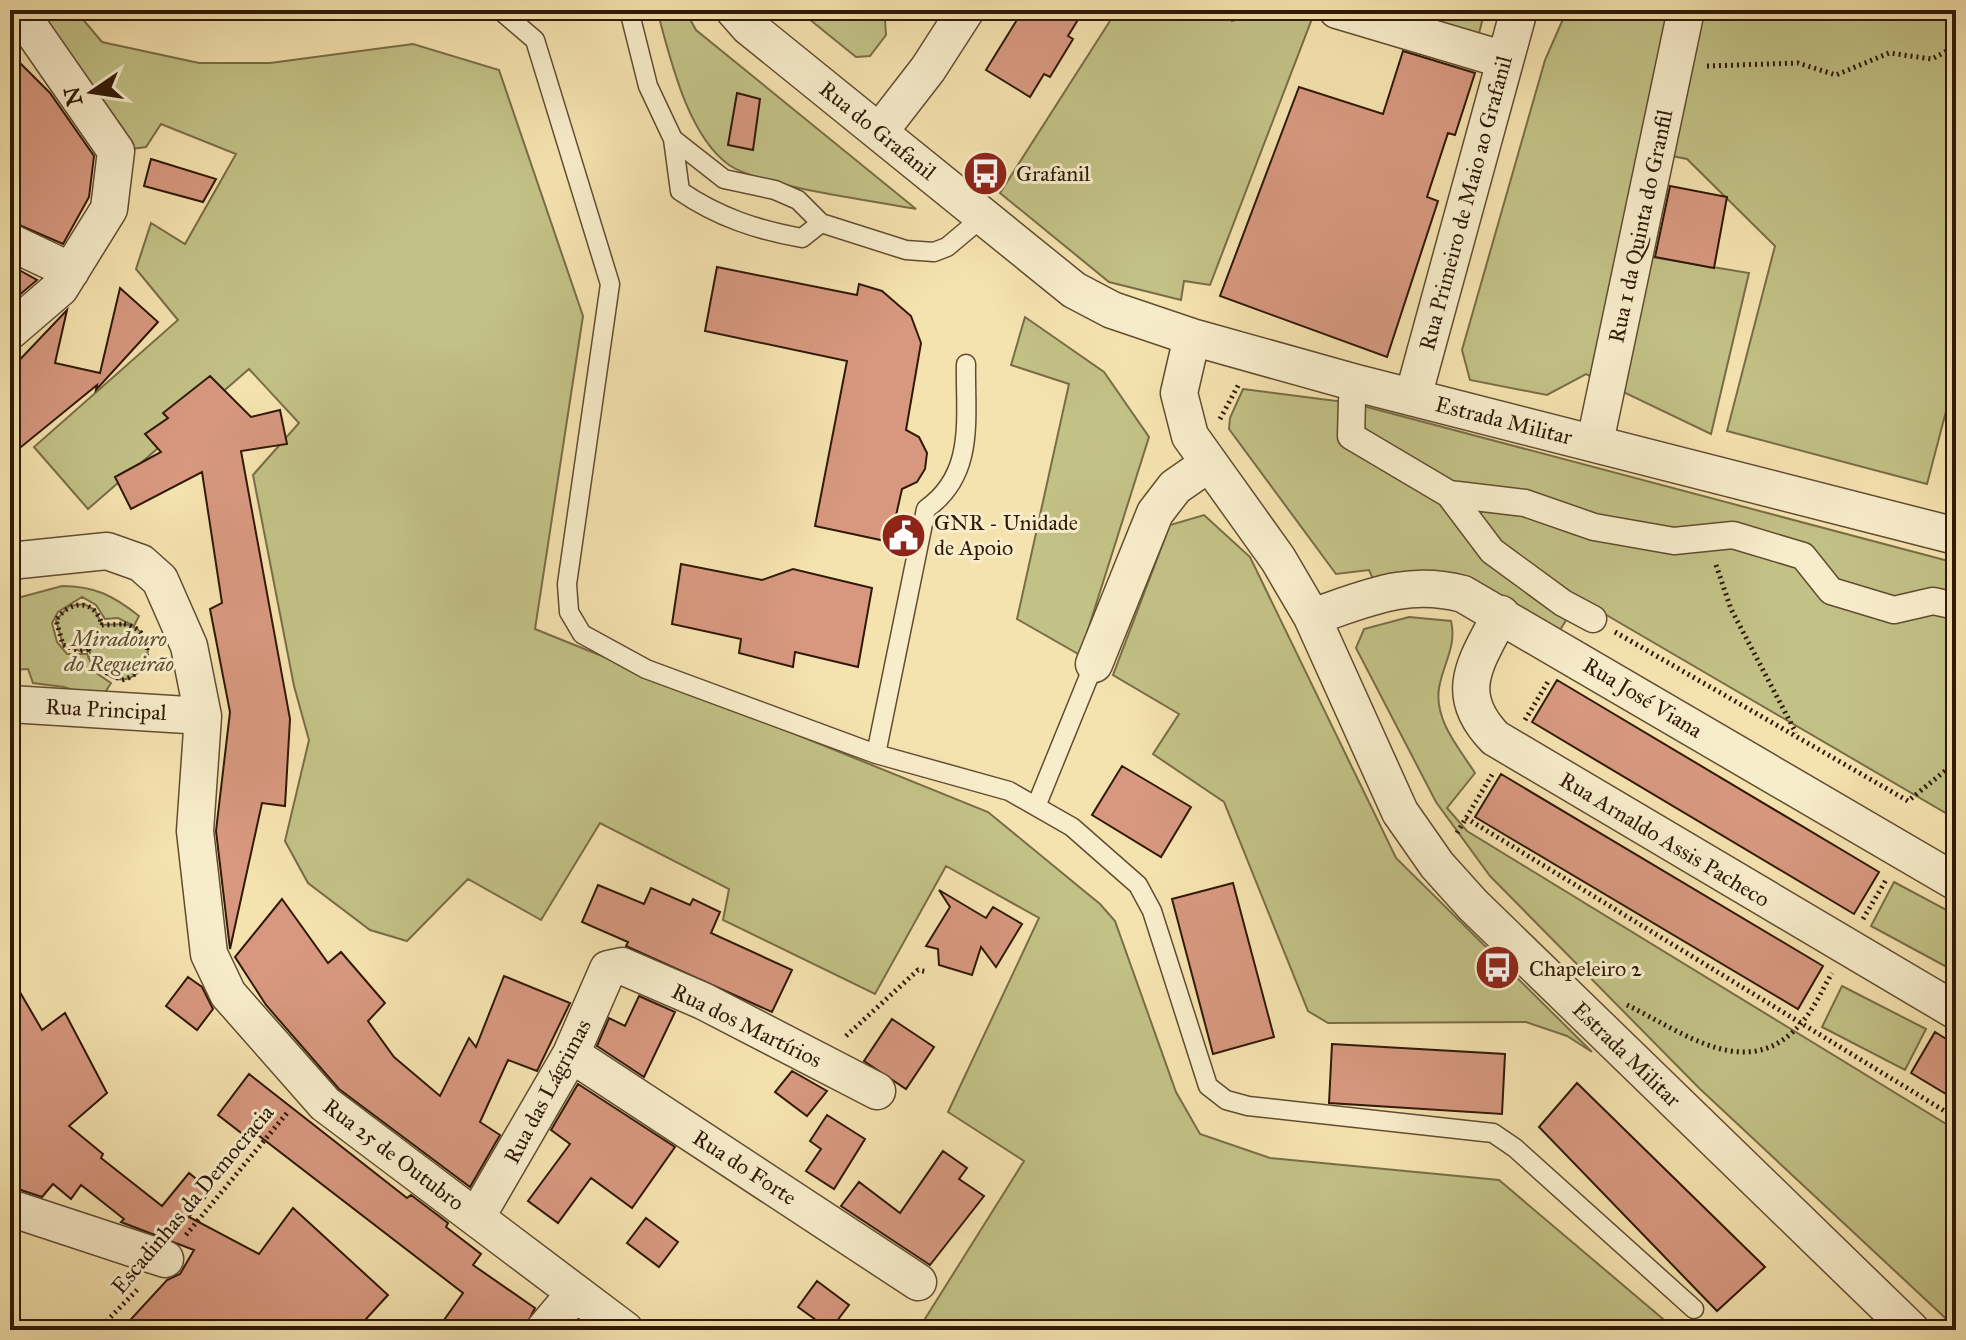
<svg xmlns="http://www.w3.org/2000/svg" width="1966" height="1340" font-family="'IM FELL Great Primer',serif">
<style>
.green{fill:#c2c186;stroke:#796d46;stroke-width:2}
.building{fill:#d7987f;stroke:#301907;stroke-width:2}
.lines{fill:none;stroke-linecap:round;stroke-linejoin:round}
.service-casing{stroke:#614c31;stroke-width:21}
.pedestrian-casing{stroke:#614c31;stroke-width:29}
.minor-casing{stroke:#614c31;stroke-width:39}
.path{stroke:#301907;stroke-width:5;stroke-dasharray:2 4;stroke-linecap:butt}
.service{stroke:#f8edcb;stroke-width:18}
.pedestrian{stroke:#f8edcb;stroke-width:26}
.minor{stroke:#f8edcb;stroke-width:36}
.labels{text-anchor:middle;stroke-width:6;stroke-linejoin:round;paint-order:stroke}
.street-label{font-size:22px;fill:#301907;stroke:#f8edcb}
.poi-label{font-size:22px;fill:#301907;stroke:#f8edcb;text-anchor:start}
.park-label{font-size:22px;font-style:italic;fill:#5c4b2d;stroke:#f8edcb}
</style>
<rect width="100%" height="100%" fill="#f5e3af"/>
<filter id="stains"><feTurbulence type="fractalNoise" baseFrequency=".0025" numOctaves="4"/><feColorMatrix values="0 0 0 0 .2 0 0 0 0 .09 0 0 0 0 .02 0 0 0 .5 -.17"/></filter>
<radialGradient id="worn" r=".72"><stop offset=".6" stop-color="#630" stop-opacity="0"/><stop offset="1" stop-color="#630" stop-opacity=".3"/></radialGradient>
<path class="green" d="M18 10H75L102 42 199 63H270L413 44 499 70 583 316 535 629 988 812 1100 904 1115 921 1176 1092 1200 1134 1270 1158 1499 1180 1676 1330H918L1024 1161 948 1112 1039 918 946 866 875 994 723 920 729 889 600 823 541 920 468 879 407 941 370 930 308 883 285 841 309 740 294 686 253 475 299 423 249 369 88 509 34 447 178 320 136 269 151 223 185 244 236 154 161 124 146 147 116 151Z
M657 10H685L696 30 916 209C875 201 759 186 729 165 687 135 670 57 657 10Z
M798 10H869L885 20 886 35 870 56 856 57Z
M1117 10H1229L1232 21C1260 11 1285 4 1313 16L1210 285 1184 281 1181 300 1109 282 1000 193Z
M1385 10H1485L1476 45Z
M1567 10H1956V373L1927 484 1727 431 1775 246 1687 159 1646 151 1622 252 1749 273 1711 434 1586 374 1547 395 1470 380 1462 350 1545 60Z
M1025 317 1104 372 1149 437 1080 655 1017 619 1069 384 1011 365Z
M1243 389 1352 403 1956 563V819L1579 599 1557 635 1373 579 1369 570 1336 574 1229 429 1230 418Z
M1204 515 1250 557 1396 858 1592 1052 1567 1036 1526 1022 1328 1023 1308 1011 1224 802 1153 754 1179 714 1113 675 1170 525Z
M62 586C95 586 114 596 139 616L134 626 118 618 105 619 96 605 82 597 58 612 52 623 57 642 67 654H87L95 672 111 683 101 699 64 687 33 683 28 669 10 670V600Z
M84 604 95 610 102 625C113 625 124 622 134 627 173 649 121 719 88 649L80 651 63 645 56 620 69 606Z
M1409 617 1451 621C1457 646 1443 664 1439 688 1434 720 1459 748 1475 773L1447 808 1467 831 1956 1130V1328L1699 1088 1490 876 1436 802 1356 648 1364 629Z
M1894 882 1956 915V972L1871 926Z
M1842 986 1926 1029 1905 1070 1822 1027Z"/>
<path class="building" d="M1023 10H1084L1068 36 1073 39 1050 77 1044 74 1030 97 986 70Z
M1403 51 1475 73 1455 135 1448 133 1427 197 1438 201 1387 357 1220 296 1299 87 1383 114Z
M10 53 50 93 94 156 89 197 63 244 10 221Z
M737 93 760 99 753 150 728 145Z
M151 159 216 179 203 202 144 186Z
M1670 186 1727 197 1714 268 1655 257Z
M10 265 37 280 10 303Z
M717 267 857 295 859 284 882 291 911 316 921 343 906 430 919 437 927 453 925 469 917 482 902 489 890 542 815 526 847 361 705 331Z
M120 288 158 322 96 390 97 385 10 456V370L67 310 55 363 100 373Z
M210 376 251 417 280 410 287 444 241 451 290 719 285 806 262 803 230 949 216 831 230 712 210 609 222 603 202 472 131 509 115 477 161 452 145 434 168 418 163 413Z
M681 564 762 580 793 569 872 588 858 667 795 652 793 667 739 653 741 639 672 624Z
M1557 680 1879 872 1854 914 1532 722Z
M1122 766 1191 807 1161 857 1092 815Z
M1501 774 1823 966 1798 1009 1475 817Z
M1233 883 1274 1037 1213 1054 1172 899Z
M598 885 644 904 651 888 690 905 693 899 720 912 711 933 792 970 772 1012 626 946 628 942 582 922Z
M939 890 986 918 993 907 1022 924 996 967 981 947 972 975 939 965 938 949 926 946 950 907Z
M282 899 328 963 341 952 385 1003 368 1021 394 1057 440 1096 469 1038 476 1047 504 976 570 1003 537 1071 508 1060 480 1122 500 1135 470 1187 339 1089 266 1005 235 957Z
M10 975 42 1030 65 1013 107 1093 69 1126 103 1154 101 1158 162 1206 189 1173 211 1191 189 1217 259 1254 293 1208 388 1295 356 1330H121L167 1280 180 1274 194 1250 121 1222 124 1219 81 1185 71 1199 53 1184 42 1197 21 1190 10 1180Z
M188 977 202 987 213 1009 197 1030 166 1006Z
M639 996 675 1012 644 1077 597 1046 609 1018 625 1026Z
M892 1019 934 1047 906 1089 864 1061Z
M1935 1032 1956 1045V1100L1911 1073Z
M1332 1044 1505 1054 1502 1114 1329 1103Z
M792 1071 827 1091 807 1116 775 1092Z
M249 1074 407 1198 411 1195 448 1223 446 1227 481 1254 473 1265 535 1308 524 1330H437L463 1293 254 1132 249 1139 218 1115Z
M1577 1083 1765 1267 1717 1311 1539 1127Z
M578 1084 675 1147 632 1208 591 1178 558 1223 528 1201 570 1144 551 1130Z
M827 1115 865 1139 834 1189 806 1171 821 1149 810 1141Z
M943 1151 967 1168 959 1179 984 1196 930 1265 841 1206 859 1182 900 1213Z
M646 1218 678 1242 659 1267 627 1243Z
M817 1281 849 1305 830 1330 798 1307Z"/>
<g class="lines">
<defs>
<path id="service" d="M500 10 535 40 610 284 567 584 569 612 582 634 646 669 876 754 1009 791 1072 827 1138 885 1152 911 1208 1086 1226 1100 1248 1106 1493 1133 1515 1148 1694 1309
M629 10 648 86 673 139 680 191C718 217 757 230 802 238L821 223
M673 139 724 179 775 190 798 200 821 223 906 250 934 252 947 247 984 216
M876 754 926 509C976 474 965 418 966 364
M1037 804 1094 664"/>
<path id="pedestrian" d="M1360 384 1352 400 1351 436 1449 494 1492 551 1563 603 1593 619
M1449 494 1525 503 1594 527 1674 541 1733 535 1803 556 1831 591 1894 610 1933 601 1956 606"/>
<path id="minor" d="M734 10 749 27 1074 290 1112 310 1192 337 1360 384 1956 536
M1337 10 1505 60
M880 131 928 69 966 10
M10 242 71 271
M10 331 60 288 109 209 116 151 18 10
M1192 337 1179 393 1190 436 1278 559 1312 617 1400 812 1437 865 1473 905 1911 1330
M1413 397 1519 10
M1595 442 1686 10
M10 561 107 551 141 563 160 580 189 646 203 716 195 831 209 954 228 994 325 1104 625 1330
M1501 614C1477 661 1451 693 1495 738L1956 1011
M1312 617C1366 599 1406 579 1463 594L1956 882
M1094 664 1155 513 1175 487 1208 464
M10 704 203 716
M571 1054 918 1282
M10 1208 165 1259
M477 1216 571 1054 608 969 622 966 703 1001 877 1091
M544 1330 575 1293"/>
</defs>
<use href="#service" class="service-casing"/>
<use href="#pedestrian" class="pedestrian-casing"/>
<use href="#minor" class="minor-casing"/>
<path class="path" d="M1707 66 1798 63 1836 75 1889 53 1932 59 1956 46
M1220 419 1240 382
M1716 565 1731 609 1796 733
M124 624C158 630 152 673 122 680L98 669 88 649 102 625Z
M1615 632 1908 801 1956 762
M88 649 80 651 63 645 56 620C71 599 95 599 102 625
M1525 720 1549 680
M1466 818 1956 1118
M1457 833 1493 773
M1863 919 1886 880
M1627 1005C1685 1033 1750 1086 1803 1021 1815 1007 1823 988 1832 973
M846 1036 918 970 928 972
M186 1235 287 1113
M98 1330 140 1287"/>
<use href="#service" class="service"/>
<use href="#pedestrian" class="pedestrian"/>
<use href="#minor" class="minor"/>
</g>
<defs>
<symbol id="bus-disc" viewBox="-11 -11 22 22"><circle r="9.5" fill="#8f2418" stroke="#f8edcb"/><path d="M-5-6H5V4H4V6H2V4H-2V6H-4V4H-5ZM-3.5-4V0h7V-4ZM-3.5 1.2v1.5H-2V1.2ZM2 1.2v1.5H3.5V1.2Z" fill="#fff"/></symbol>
<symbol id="civic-disc" viewBox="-11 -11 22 22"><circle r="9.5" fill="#8f2418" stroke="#f8edcb"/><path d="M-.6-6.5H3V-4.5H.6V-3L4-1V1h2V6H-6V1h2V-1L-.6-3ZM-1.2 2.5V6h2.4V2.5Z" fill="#fff"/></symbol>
</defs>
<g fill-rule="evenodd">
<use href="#bus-disc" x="960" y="148" width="51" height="51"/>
<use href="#civic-disc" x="878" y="510" width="51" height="51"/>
<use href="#bus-disc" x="1472" y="942" width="51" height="51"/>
</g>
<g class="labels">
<g class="street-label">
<text transform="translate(878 130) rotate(39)" y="8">Rua do Grafanil</text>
<text transform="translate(1465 203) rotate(-75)" y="8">Rua Primeiro de Maio ao Grafanil</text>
<text transform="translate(1640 226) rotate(-78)" y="8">Rua 1 da Quinta do Granfil</text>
<text transform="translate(1504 420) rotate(14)" y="8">Estrada Militar</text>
<text transform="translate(1643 697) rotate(31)" y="8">Rua José Viana</text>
<text transform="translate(106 709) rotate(3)" y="8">Rua Principal</text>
<text transform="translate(1665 839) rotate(31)" y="8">Rua Arnaldo Assis Pacheco</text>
<text transform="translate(747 1025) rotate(26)" y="8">Rua dos Martírios</text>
<text transform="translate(1627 1054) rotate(44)" y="8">Estrada Militar</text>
<text transform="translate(547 1091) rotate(-62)" y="8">Rua das Lágrimas</text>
<text transform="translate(394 1154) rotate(37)" y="8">Rua 25 de Outubro</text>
<text transform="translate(745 1167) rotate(33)" y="8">Rua do Forte</text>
<text transform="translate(192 1199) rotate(-50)" y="8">Escadinhas da Democracia</text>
</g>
<g class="poi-label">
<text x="1016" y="181">Grafanil</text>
<text x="934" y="530">GNR - Unidade<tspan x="934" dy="25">de Apoio</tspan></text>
<text x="1529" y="976">Chapeleiro 2</text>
</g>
<g class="park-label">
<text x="119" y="646">Miradouro<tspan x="119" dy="25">do Regueirão</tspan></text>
</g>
</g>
<rect width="1966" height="1340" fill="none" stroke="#f5e3af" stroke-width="40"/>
<rect x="12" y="12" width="1942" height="1316" fill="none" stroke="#301907" stroke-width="4"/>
<rect x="20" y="20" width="1926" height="1300" fill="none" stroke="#301907" stroke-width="2"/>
<g transform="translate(92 92) rotate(257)" stroke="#f8edcb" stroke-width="6" paint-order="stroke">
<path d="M0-6L14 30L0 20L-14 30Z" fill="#301907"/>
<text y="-12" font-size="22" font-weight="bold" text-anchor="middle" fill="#301907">N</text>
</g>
<rect width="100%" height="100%" filter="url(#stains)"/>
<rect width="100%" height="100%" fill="url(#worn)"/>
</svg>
